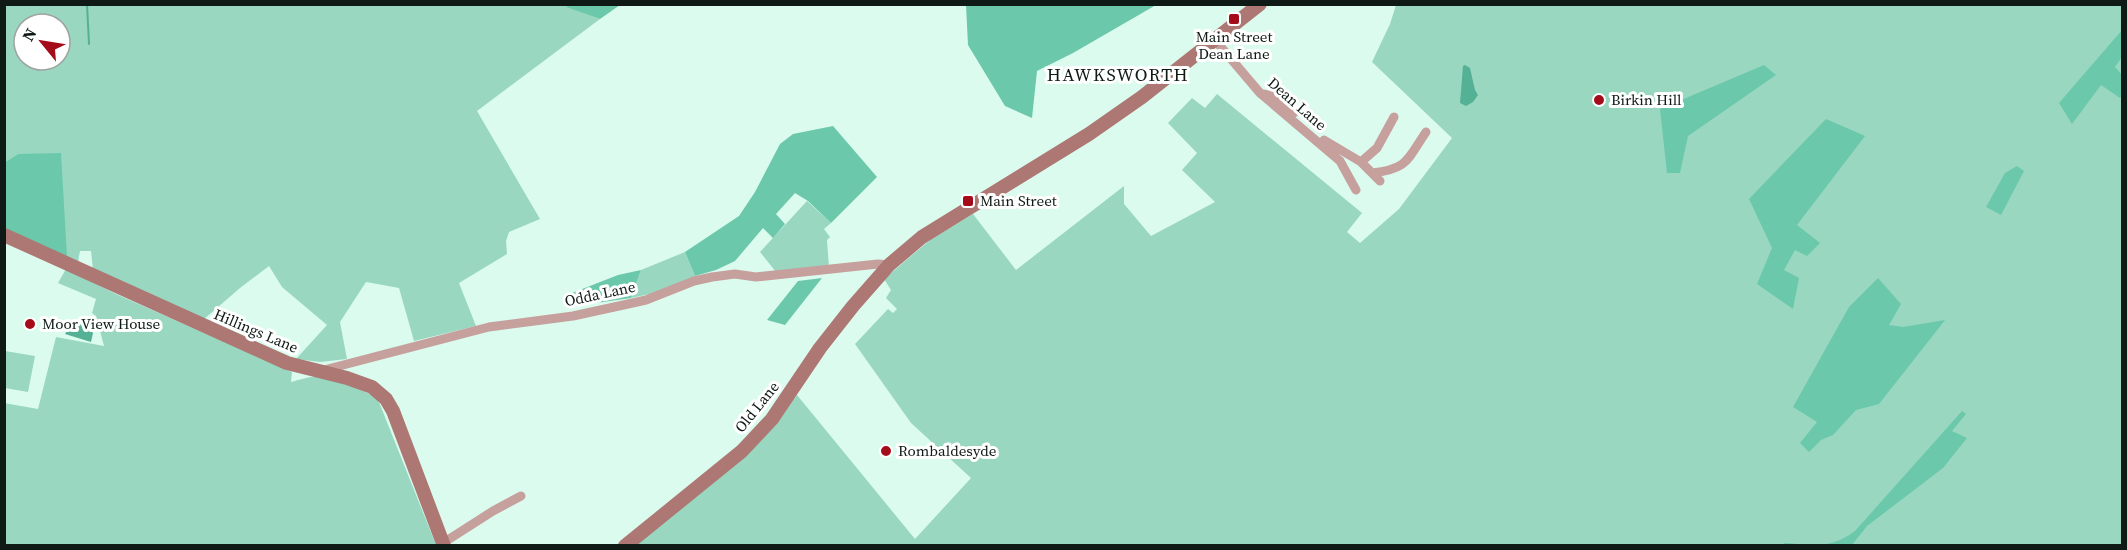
<svg xmlns="http://www.w3.org/2000/svg" width="2127" height="550" font-family="'Source Serif 4',serif">
<style>
.green{fill:#99d7c1;fill-rule:evenodd}
.forest{fill:#6bc8aa}
.water{fill:#54b195}
.lines{fill:none;stroke-linecap:round;stroke-linejoin:round}
.stream{stroke:#54b195;stroke-width:2}
.street{stroke:#c6a09c;stroke-width:9}
.secondary{stroke:#ad7873;stroke-width:14}
.poi-dot{fill:#a50c1a;stroke:#fff;stroke-width:2}
.labels{text-anchor:middle;stroke-width:6;stroke-linejoin:round;paint-order:stroke}
.poi-label{font-size:15px;fill:#0f1a16;stroke:#fff;text-anchor:start}
.street-label{font-size:15px;fill:#0f1a16;stroke:#fff}
.quarter-label{font-size:18px;letter-spacing:1.5px;fill:#0f1a16;stroke:#fff}
</style>
<rect width="100%" height="100%" fill="#dcfbef"/>
<path class="green" d="M569 4 567 7 600 19 477 111 540 219 509 232 506 241 507 254 459 283 476 326 414 341 399 288 366 282 340 322 347 359 320 362 296 359 327 325 282 287 269 266 240 288 203 320 93 270 91 251H80L78 262 67 257 18 154 5 162 4 5ZM24 24H60V60H24Z
M1396 5H2122V545L635 546 737 462 771 428 797 395 915 539 971 478 911 423 855 344 888 309 893 313 897 309 886 298 891 290 884 279 930 240 973 214 1016 270 1124 186V204L1151 236 1215 202 1182 170 1197 153 1168 123 1192 98 1205 108 1217 94 1362 213 1347 232 1360 243 1399 209 1452 138 1372 62 1390 24Z
M807 201 831 223 824 229 830 237 827 240 829 267 776 272 760 252Z
M685 252 695 276 664 291 631 298 641 270Z
M66 269 116 294 292 372 291 382C300 380 309 376 319 377 338 378 359 390 377 397L436 545H5L4 403 38 409 56 337 104 346 96 316 92 313 96 299 58 283Z
M5 351 35 356 28 392 5 388Z"/>
<path class="forest" d="M569 5V4L620 5 600 19 566 7Z
M966 5V4L1156 5 1073 53 1037 71 1032 118 1005 106 968 45Z
M2122 30V57L2115 67 2122 75V95L2120 98 2101 85 2072 124 2059 103Z
M1764 65 1776 75 1688 136 1680 173H1667L1660 109Z
M1826 119 1865 136 1797 225 1820 243 1807 256 1795 250 1784 270 1799 278 1793 309 1757 284 1772 248 1749 199Z
M833 126 877 177 831 223 808 201 795 193 776 214 785 224 773 238 763 228 735 261 716 270 695 276 685 252 739 216 755 192 780 144 793 134Z
M61 153 67 257 5 230V162L18 154Z
M2017 166 2024 171 2001 215 1986 207 2005 173Z
M641 270 631 298 582 305 572 293 618 275Z
M822 278 785 325 767 320 798 281Z
M1878 278 1901 304 1889 325 1903 327 1945 320 1879 404 1856 410 1833 435 1821 440 1809 452 1800 443 1817 422 1793 407 1849 307Z
M1962 411 1966 414 1952 431 1967 438 1943 468 1867 526 1852 545 1786 546 1784 543C1812 545 1832 549 1855 531Z"/>
<path class="water" d="M1465 65 1470 68 1475 90 1478 95 1473 102 1466 106 1460 103 1463 66Z
M77 321 89 328 93 333 91 342 65 334 72 323Z"/>
<g class="lines">
<path class="stream" d="M87 4 89 44"/>
<path class="street" d="M1215 40 1260 93 1340 161 1356 190
M1263 94 1277 97 1294 113
M1324 140 1361 162 1380 181
M1361 162 1377 148 1394 117
M1372 173C1408 169 1407 160 1426 132
M324 370 489 327 573 316 628 304 646 300 694 281 712 277 735 274 756 277 878 264 889 265
M443 543 493 511 521 496"/>
<path class="secondary" d="M4 235 287 363 347 378 372 387 386 399 393 411 444 546
M625 546 742 451 772 419 820 348 853 306 889 265 922 237 1089 134 1142 97 1260 4"/>
</g>
<g class="poi-dot">
<rect x="1228" y="13" width="12" height="12" rx="3"/>
<circle cx="1599" cy="100" r="6"/>
<rect x="962" y="195" width="12" height="12" rx="3"/>
<circle cx="30" cy="324" r="6"/>
<circle cx="886" cy="451" r="6"/>
</g>
<g class="labels">
<g class="poi-label">
<text x="1234" y="42" text-anchor="middle">Main Street<tspan x="1234" dy="17">Dean Lane</tspan></text>
<text x="1611" y="105">Birkin Hill</text>
<text x="980" y="206">Main Street</text>
<text x="42" y="329">Moor View House</text>
<text x="898" y="456">Rombaldesyde</text>
</g>
<g class="street-label">
<text transform="translate(1297 104) rotate(41)" y="5">Dean Lane</text>
<text transform="translate(600 294) rotate(-12)" y="5">Odda Lane</text>
<text transform="translate(256 331) rotate(23)" y="5">Hillings Lane</text>
<text transform="translate(757 407) rotate(-51)" y="5">Old Lane</text>
</g>
<g class="quarter-label">
<text x="1118" y="81">HAWKSWORTH</text>
</g>
</g>
<rect width="2127" height="550" fill="none" stroke="#0f1a16" stroke-width="12"/>
<g transform="translate(42 42) rotate(300)"><circle r="28" fill="#ffffff" stroke="#9fa3a2" stroke-width="1.5"/>
<path d="M0-4.5L10 22L0 15L-10 22Z" fill="#a50c1a"/>
<text y="-9" font-size="16" font-weight="bold" text-anchor="middle" fill="#0f1a16">N</text>
</g>
</svg>
